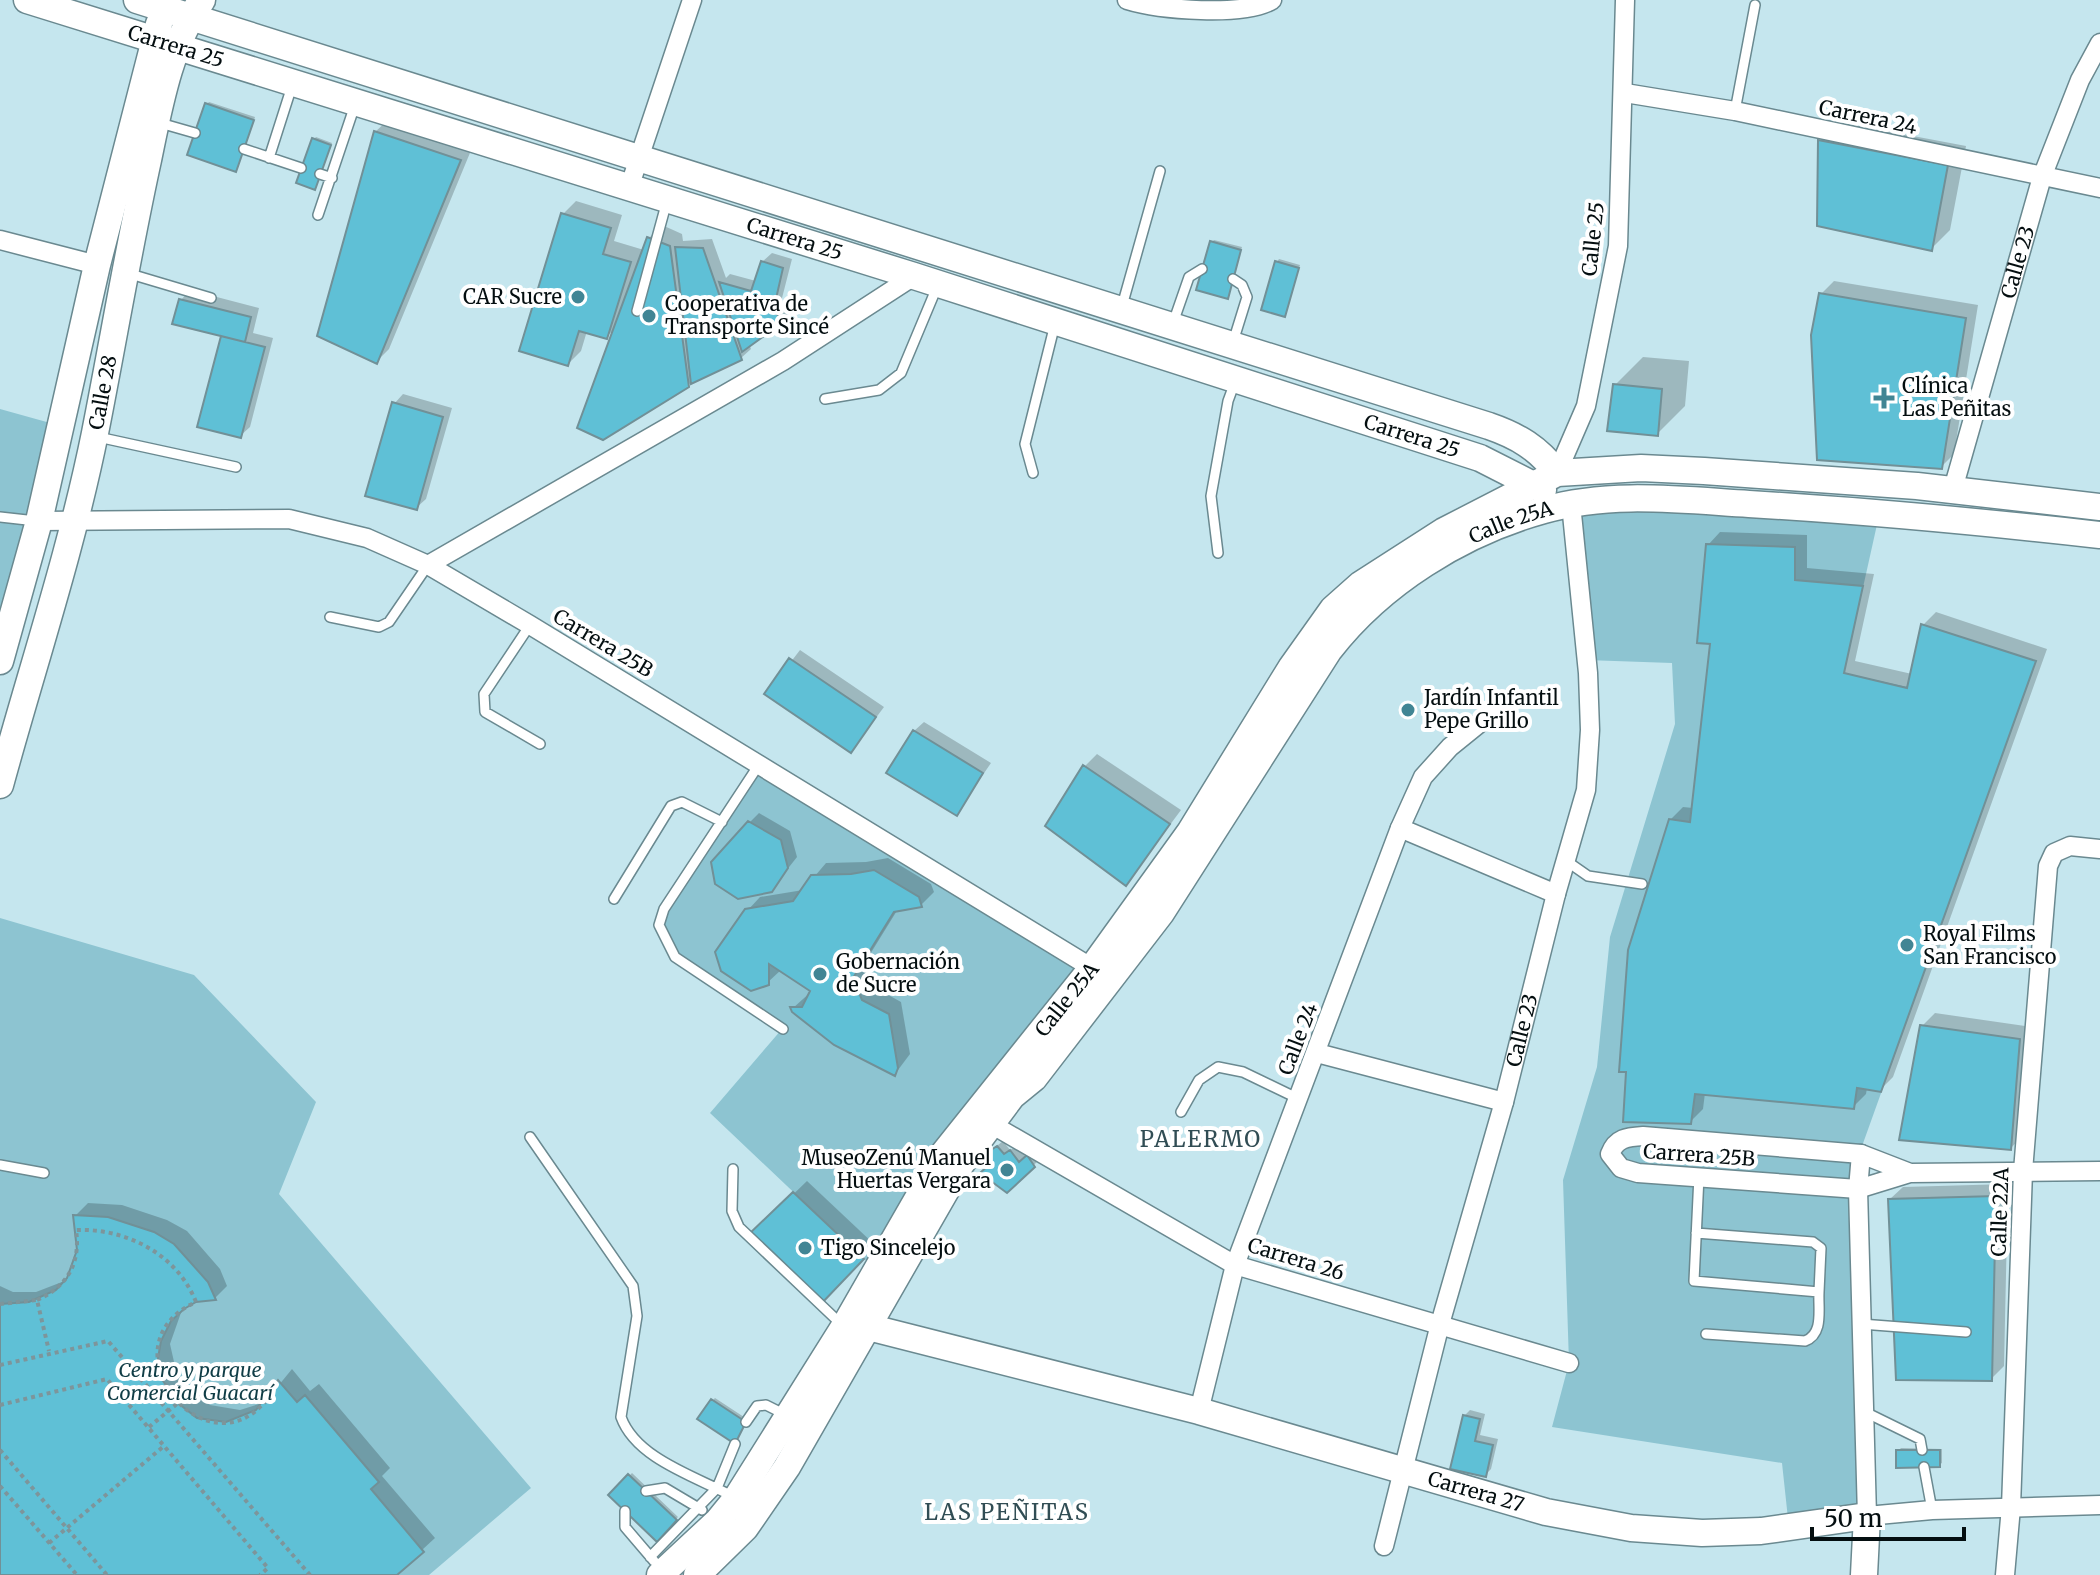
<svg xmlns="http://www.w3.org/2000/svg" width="2100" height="1575" font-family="Merriweather,serif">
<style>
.green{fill:#8dc4d1}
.shadow{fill:#0003}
.building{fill:#5fc0d6;stroke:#719097;stroke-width:2}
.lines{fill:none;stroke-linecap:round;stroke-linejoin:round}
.lane-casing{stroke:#6a8990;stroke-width:12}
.street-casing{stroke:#6a8990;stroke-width:21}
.secondary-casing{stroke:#6a8990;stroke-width:29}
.path{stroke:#7d959b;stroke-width:4;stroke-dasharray:4 4;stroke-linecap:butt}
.lane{stroke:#fff;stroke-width:9}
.street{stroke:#fff;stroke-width:18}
.secondary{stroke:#fff;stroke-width:26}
.poi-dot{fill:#418594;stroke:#fff;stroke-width:3}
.labels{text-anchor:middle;stroke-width:8;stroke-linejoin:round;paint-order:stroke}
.street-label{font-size:20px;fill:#040e10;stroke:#fff}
.poi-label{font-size:20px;fill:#040e10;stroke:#fff;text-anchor:start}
.park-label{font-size:20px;font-style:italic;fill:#103d46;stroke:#fff}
.neighbourhood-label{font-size:22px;letter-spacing:2px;fill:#314d54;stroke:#fff}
</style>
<rect width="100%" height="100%" fill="#c5e6ee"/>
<path class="green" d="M0 409 61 426 0 661Z
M1571 504 1880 511 1844 673 1907 687 1921 624 2036 661 1861 1149 1867 1516 1789 1528 1782 1463 1552 1427 1569 1363 1563 1180 1597 1067 1610 937 1675 724 1672 663 1586 660Z
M760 763 1092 968 879 1266 864 1259 710 1113 782 1029 675 957 659 925Z
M0 918 194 975 316 1102 279 1194 531 1488 429 1575H0Z"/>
<path class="shadow" d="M209 102 255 117 238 167 207 104Z
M388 120 472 148 389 349 376 362 375 132Z
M1839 122 1966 146 1950 230 1931 249 1820 141Z
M316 137 332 143 316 185 314 139Z
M576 201 622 215 614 241 644 250 649 238 662 225 682 234 683 241 712 239 726 278 730 274 756 281 762 262 772 253 792 259 781 302 793 310 749 344 751 349 741 358 687 385 616 328 606 337 587 331 581 351 568 364 563 214Z
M1214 240 1242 247 1227 296 1212 242Z
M1279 259 1300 265 1284 315 1277 262Z
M1834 281 1978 305 1954 454 1941 467 1821 294Z
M190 290 259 308 253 333 273 338 250 427 240 436 223 335 181 300Z
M1643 357 1689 361 1685 406 1657 434 1615 385Z
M403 394 452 408 426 499 416 508 394 404Z
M1720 532 1807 535V568L1874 574 1855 661 1912 674 1923 625 1936 612 2047 649 1893 1077 1880 1090 1867 1088 1866 1094 1853 1107 1705 1093 1703 1109 1690 1122 1670 820 1683 807 1693 808 1712 642 1708 545Z
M800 650 884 707 851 751 767 693Z
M924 722 991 763 956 814 914 731Z
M1097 754 1181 810 1126 884 1084 767Z
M759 813 790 831 797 857 771 890 750 822Z
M888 858 931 884 934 892 921 905 898 909 864 964 874 987 901 1002 910 1054 895 1074 793 1008 813 990 781 970 767 983 747 911 760 897 803 890 826 863 866 862Z
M1935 1013 2032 1027 2023 1135 2011 1148 1922 1026Z
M1003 1141 1010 1150 1017 1146 1026 1157 1034 1151 1039 1160 1007 1191 992 1164 993 1149Z
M807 1181 875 1245 820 1302 750 1236Z
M2008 1184 2004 1366 1991 1379 1890 1199 1903 1187Z
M88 1203 122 1205 167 1220 187 1231 220 1269 227 1286 215 1298 196 1300 183 1307 170 1344 177 1375 210 1405 240 1410 265 1402 292 1369 310 1391 319 1384 390 1468 382 1476 435 1538 422 1550 394 1575H0V1286L13 1292H36L67 1280 74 1271 80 1240 75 1216Z
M715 1398 747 1419 737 1439 712 1401Z
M1470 1410 1485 1414 1480 1435 1498 1439 1491 1469 1485 1475 1464 1416Z
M1901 1448 1942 1449V1463L1939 1465 1898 1451Z
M632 1473 678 1517 657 1539 611 1495Z"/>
<path class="building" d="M205 103 254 120 236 172 187 155Z
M374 131 461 160 377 364 317 336Z
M312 138 331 145 315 190 296 183Z
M1818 140 1948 165 1932 251 1817 226Z
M561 213 611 228 603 254 631 262 607 339 579 331 568 366 519 351Z
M647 237 670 246 689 387 603 440 577 428Z
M1210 241 1241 250 1228 299 1196 290Z
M675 247 703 248 742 360 691 384Z
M761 261 783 268 773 312 786 320 742 352 719 282 751 291Z
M1275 261 1299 268 1285 317 1261 310Z
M1819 293 1966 318 1942 469 1817 460 1811 335Z
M179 299 251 317 245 342 172 324Z
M221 336 265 347 241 438 197 427Z
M1613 384 1662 389 1658 436 1607 431Z
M392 402 443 417 417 510 365 496Z
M1706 544 1795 547V580L1863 586 1844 673 1907 688 1921 624 2036 661 1881 1092 1857 1088 1854 1109 1695 1094 1691 1124 1623 1122 1626 1072H1619L1628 950 1669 819 1690 822 1710 644 1697 643Z
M789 658 876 717 851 753 764 694Z
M913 730 983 773 957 816 886 773Z
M1083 765 1170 824 1126 886 1045 826Z
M748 821 781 840 788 868 772 892 738 899 715 884 711 862Z
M874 870 919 897 922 907 894 912 853 978 862 1000 889 1014 898 1068 895 1076 834 1045 792 1012 790 1007H802L810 991 769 964V985L751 991 721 971 715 952 745 909 793 901 811 875 851 874Z
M1920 1025 2020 1039 2011 1150 1899 1140Z
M997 1146 1004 1154 1010 1150 1019 1162 1027 1155 1035 1167 1007 1193 980 1173 990 1164 985 1154Z
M793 1192 864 1259 820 1305 747 1236Z
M1996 1196 1992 1381 1896 1380 1888 1199Z
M73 1215 108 1217 154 1232 174 1244 208 1282 216 1300 196 1302 184 1309 171 1321 161 1341 158 1358 161 1378 178 1403 197 1418 226 1422 256 1410 278 1380 297 1402 305 1395 379 1482 371 1489 424 1552 397 1575H0V1304L29 1302 56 1290 67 1278 77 1250Z
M711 1399 746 1422 735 1444 697 1419Z
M1463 1415 1480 1419 1475 1441 1493 1445 1486 1477 1450 1469Z
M1896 1450H1940V1467L1896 1468Z
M628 1474 677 1520 657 1542 608 1495Z"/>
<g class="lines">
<defs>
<path id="lane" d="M1735 111 1755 5
M160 123 195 133
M244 149 301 168
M269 158 292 86
M320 174 332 178
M318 215 355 105
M127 273 211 298
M1122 306 1160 171
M637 311 667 201
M1173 323 1189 277 1202 269
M1233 342 1247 297 1242 285 1233 279
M825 399 879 390 901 373 937 287
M98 437 236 467
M1033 473 1025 444 1055 324
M0 517 36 521
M1218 553 1211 496 1228 401 1235 382
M330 617 379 627 389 622 428 565
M530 625 484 694 485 712 540 744
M760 763 664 909 659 925 675 957 783 1029
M1565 860 1588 876 1642 884
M614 899 671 806 682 802 722 822
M1181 1112 1199 1080 1218 1067 1243 1072 1299 1099
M530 1137 633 1286 637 1316 621 1417C636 1459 697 1477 734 1497
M0 1165 44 1173
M733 1169 732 1211 739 1227 841 1324
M1699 1176 1694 1281 1819 1292C1818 1309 1824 1334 1805 1341L1706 1334
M1696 1233 1813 1242 1821 1248 1819 1292
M1861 1324 1966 1332
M1865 1412 1920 1439 1922 1450
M746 1422 757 1406 766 1405 786 1415
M1924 1467 1932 1510
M646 1491 665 1488 702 1510
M625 1511V1527L654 1561
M650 1557 717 1488 735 1444"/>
<g id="street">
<path d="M1127 0C1159 10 1244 17 1272 0"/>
<path d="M1625 93 1735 111 2100 188"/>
<path d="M629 188 692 0"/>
<path d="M0 240 97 265"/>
<path d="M1557 473 1586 406 1618 246 1625 0"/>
<path id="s1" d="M1953 489 2042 177 2080 80 2100 43"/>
<path d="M39 521 289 519 367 538 428 565 530 625 1092 968"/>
<path d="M428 565 783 361 914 276"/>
<path d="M1400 828 1556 894"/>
<path d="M1317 1053 1504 1102"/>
<path d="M991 1124 1235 1265 1569 1363"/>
<path d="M1861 1154 1858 1189 1867 1516 1932 1510 2100 1505"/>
<path d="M1910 1173 1861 1154 1643 1136C1627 1137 1616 1138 1610 1154L1621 1168 1638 1173 1858 1189 1910 1173 2100 1171"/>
<path d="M1199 1411 1235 1265 1400 828 1423 777 1450 747 1492 713"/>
<path id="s2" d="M1384 1546 1440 1324 1504 1102 1556 894 1586 790 1590 730 1588 673 1571 504"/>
<path d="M2005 1575 2011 1507 2023 1171 2048 866 2054 853 2070 846 2100 849"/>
</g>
<g id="secondary">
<path id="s3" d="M27 0 914 276 1480 458 1543 490"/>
<path d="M137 0 1489 426C1518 436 1538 448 1557 473"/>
<path d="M0 661 39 521 97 265 159 24"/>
<path id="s4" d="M0 785C32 668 71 552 95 433 113 342 128 251 148 160 159 107 170 44 202 0"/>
<path id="s5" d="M868 1327 1199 1411 1546 1512 1631 1528 1702 1533 1761 1531 1867 1516 1864 1575"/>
<path id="s6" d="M660 1575 718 1521 736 1499 844 1327 944 1153 1092 968 1190 832 1291 668 1333 609 1360 585 1444 531 1557 473 1641 468 1704 471 1917 486 2100 507"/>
<path id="s7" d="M697 1575 745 1528 787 1467 961 1164 1012 1096 1034 1078 1161 913 1329 650C1381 583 1461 533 1544 510 1610 491 1682 500 1749 504 1867 511 1983 522 2100 535"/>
</g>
</defs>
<use href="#lane" class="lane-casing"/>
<use href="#street" class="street-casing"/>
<use href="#secondary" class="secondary-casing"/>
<path class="path" d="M37 1300C67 1287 81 1263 76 1230 126 1228 177 1254 196 1302 97 1347 213 1484 272 1392
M0 1304 37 1300 49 1351
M0 1365 108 1341 310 1575
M0 1405 107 1379 268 1568 260 1575
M149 1427 178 1403
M0 1450 107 1575
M0 1486 77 1575
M49 1543 164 1446"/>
<use href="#lane" class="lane"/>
<use href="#street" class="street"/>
<use href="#secondary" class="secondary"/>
</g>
<g class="poi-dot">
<circle cx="578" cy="297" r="8"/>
<circle cx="649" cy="316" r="8"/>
<path d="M1880 386h8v8h8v8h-8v8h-8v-8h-8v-8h8z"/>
<circle cx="1408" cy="710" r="8"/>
<circle cx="1907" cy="945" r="8"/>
<circle cx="820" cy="974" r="8"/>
<circle cx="1007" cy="1170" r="8"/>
<circle cx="805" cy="1248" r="8"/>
</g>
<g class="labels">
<g class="street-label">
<text dy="7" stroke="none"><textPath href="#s3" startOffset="156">Carrera 25</textPath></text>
<text transform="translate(1868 117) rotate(12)" y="7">Carrera 24</text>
<text transform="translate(1593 239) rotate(-84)" y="7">Calle 25</text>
<text dy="7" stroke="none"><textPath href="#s3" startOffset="804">Carrera 25</textPath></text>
<text dy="7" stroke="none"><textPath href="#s1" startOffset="236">Calle 23</textPath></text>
<text dy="7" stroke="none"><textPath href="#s4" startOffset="406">Calle 28</textPath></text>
<text dy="7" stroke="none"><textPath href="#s3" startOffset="1452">Carrera 25</textPath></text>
<text dy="7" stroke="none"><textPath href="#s7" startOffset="1350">Calle 25A</textPath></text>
<text transform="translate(603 643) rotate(31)" y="7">Carrera 25B</text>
<text dy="7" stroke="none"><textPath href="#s6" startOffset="708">Calle 25A</textPath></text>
<text dy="7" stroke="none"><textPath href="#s2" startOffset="534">Calle 23</textPath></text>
<text transform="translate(1298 1039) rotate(-69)" y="7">Calle 24</text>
<text transform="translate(1699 1155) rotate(4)" y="7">Carrera 25B</text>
<text transform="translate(2000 1212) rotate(-88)" y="7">Calle 22A</text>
<text transform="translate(1296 1259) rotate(17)" y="7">Carrera 26</text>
<text dy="7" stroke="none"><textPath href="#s5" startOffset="630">Carrera 27</textPath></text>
</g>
<g class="poi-label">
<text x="562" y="304" text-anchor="end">CAR Sucre</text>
<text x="665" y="311">Cooperativa de<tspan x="665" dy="23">Transporte Sincé</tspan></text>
<text x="1902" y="393">Clínica<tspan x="1902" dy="23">Las Peñitas</tspan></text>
<text x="1424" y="705">Jardín Infantil<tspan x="1424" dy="23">Pepe Grillo</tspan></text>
<text x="1923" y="941">Royal Films<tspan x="1923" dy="23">San Francisco</tspan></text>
<text x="836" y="969">Gobernación<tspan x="836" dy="23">de Sucre</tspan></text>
<text x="991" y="1165" text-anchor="end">MuseoZenú Manuel<tspan x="991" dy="23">Huertas Vergara</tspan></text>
<text x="821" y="1255">Tigo Sincelejo</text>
</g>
<g class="park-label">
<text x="190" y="1377">Centro y parque<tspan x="190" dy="23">Comercial Guacarí</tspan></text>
</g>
<g class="neighbourhood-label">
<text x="1201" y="1147">PALERMO</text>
<text x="1007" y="1520">LAS PEÑITAS</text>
</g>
</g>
<path d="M1812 1527v12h152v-12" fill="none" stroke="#040e10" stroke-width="4"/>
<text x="1824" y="1527" font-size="24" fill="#040e10" stroke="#ffffff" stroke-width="6" paint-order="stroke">50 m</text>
</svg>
